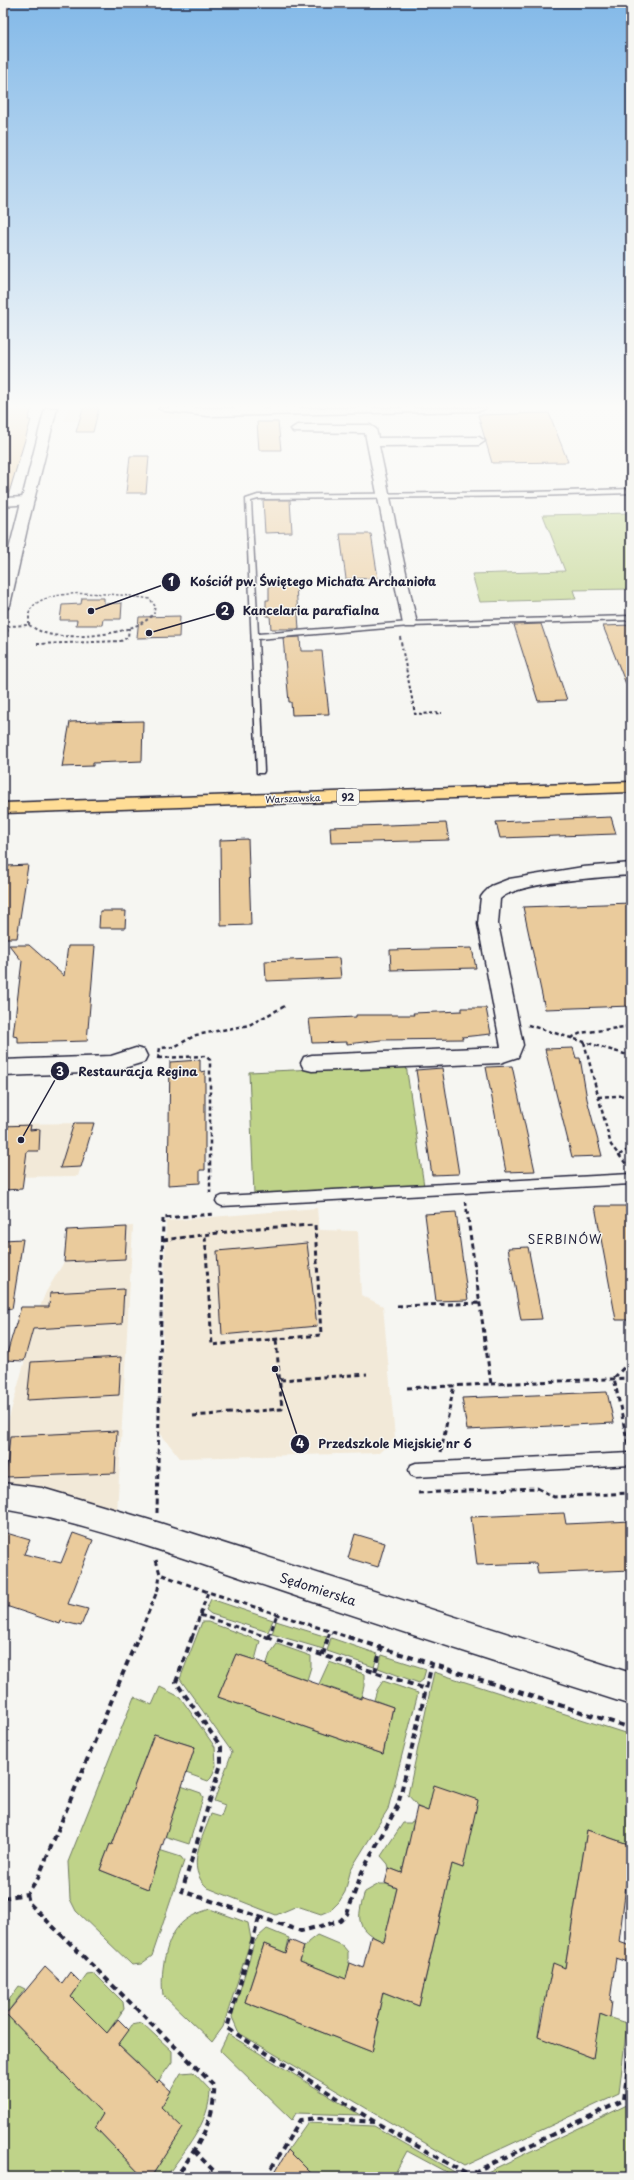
<svg xmlns="http://www.w3.org/2000/svg" width="634" height="2180" font-family="'Playpen Sans',sans-serif">
<style>
.built{fill:#f2e9d8}
.green{fill:#bfd389;stroke:#707a62}
.building{fill:#eacb9c;stroke:#22223b}
.lines{fill:none;stroke-linecap:round;stroke-linejoin:round}
.lane-casing{stroke:#22223b;stroke-width:3}
.street-casing{stroke:#22223b;stroke-width:3}
.secondary-casing{stroke:#22223b;stroke-width:3}
.primary-casing{stroke:#22223b;stroke-width:3}
.path-far4{stroke:#22223b;stroke-width:1.5;stroke-dasharray:2.5 2;stroke-linecap:butt}
.path-far3{stroke:#22223b;stroke-width:2;stroke-dasharray:3 2.5;stroke-linecap:butt}
.path-far2{stroke:#22223b;stroke-width:2.5;stroke-dasharray:4 3;stroke-linecap:butt}
.path-far1{stroke:#22223b;stroke-width:3;stroke-dasharray:5 3.5;stroke-linecap:butt}
.path{stroke:#22223b;stroke-width:4;stroke-dasharray:6 4.5;stroke-linecap:butt}
.lane{fill:#f6f6f2;fill-rule:evenodd}
.street{fill:#f6f6f2;fill-rule:evenodd}
.secondary{fill:#f6f6f2;fill-rule:evenodd}
.primary{fill:#ffdd96;fill-rule:evenodd}
.labels{text-anchor:middle;stroke-width:3;stroke-linejoin:round;paint-order:stroke}
.far-street-label{font-size:9px;fill:#22223b;stroke:#f6f6f2}
.shield{fill:#f6f6f2;stroke:#626272;stroke-width:1}
.shield-label{font-size:10px;font-weight:bold;fill:#22223b}
.neighbourhood-label{font-size:12px;letter-spacing:1px;fill:#22223b;stroke:#f6f6f2}
.near-street-label{font-size:13px;fill:#22223b;stroke:#f6f6f2}
.leader{fill:none;stroke:#22223b;stroke-width:1.5}
.callout-dot{fill:#22223b;stroke:#f6f6f2;stroke-width:1.5}
.mark-label{font-size:12px;text-anchor:middle;font-weight:bold;fill:#fff}
.callout-label{font-size:12px;text-anchor:middle;font-weight:bold;fill:#22223b;stroke:#f6f6f2;stroke-width:3;stroke-linejoin:round;paint-order:stroke}
</style>
<rect width="100%" height="100%" fill="#f6f6f2"/>
<filter id="ink" filterUnits="userSpaceOnUse"><feTurbulence type="fractalNoise" baseFrequency=".025" numOctaves="2"/><feDisplacementMap in="SourceGraphic" scale="8" xChannelSelector="R" yChannelSelector="G"/><feConvolveMatrix kernelMatrix="1 2 1 2 8 2 1 2 1" color-interpolation-filters="sRGB"/></filter>
<g filter="url(#ink)">
<path class="built" d="M68 408H141L190 418 64 421Z
M94 1123 78 1176 3 1177V1124Z
M317 1208 319 1230 358 1231 361 1295 383 1306 395 1438 379 1453 180 1458 160 1433 166 1221Z
M133 1226 117 1513 3 1487V1440L39 1309 46 1292 64 1262 67 1230Z"/>
<path class="green" d="M631 513V589L573 590 576 599 480 602 472 574 565 571 543 515Z
M406 1065 424 1186 254 1194 249 1072Z
M211 1599 273 1620 268 1632 211 1614 206 1610Z
M276 1621 327 1637 323 1649 272 1634Z
M202 1622H208L260 1641 255 1660 236 1654 218 1697 383 1754 393 1707 374 1700 377 1690 383 1681 418 1693 388 1809 351 1869 345 1892 339 1902 331 1910 321 1914 297 1906 276 1915 208 1888C184 1868 203 1838 211 1814L221 1817 225 1805 214 1801 232 1752 180 1679Z
M331 1638 378 1654 374 1667 327 1651Z
M277 1644 311 1656V1667L307 1680 266 1666 270 1654Z
M382 1655 426 1669 423 1680 419 1683 378 1668Z
M329 1662 364 1674V1686L361 1698 319 1684Z
M434 1672 631 1735V1845L587 1830 565 1968 553 1964 545 2008 542 2007 538 2036 593 2058 596 2013 627 2023 619 2094 464 2166 239 2033 232 2017 254 1943 258 1937 267 1929 289 1938 286 1953 264 1944 245 2002 372 2052 379 2022 377 2020 383 1992 419 2006 452 1864 463 1868 428 1811 416 1806V1804L408 1795Z
M160 1687 180 1697 215 1747 216 1766 211 1778 208 1781 186 1773 195 1747 154 1734 112 1845 110 1844 100 1870 148 1889 157 1863 159 1850 181 1857 184 1861 152 1956 141 1964 132 1965 76 1911 70 1899 68 1862 134 1697 152 1705Z
M181 1786 201 1793 203 1798 189 1844 164 1836Z
M412 1821 425 1825 408 1846 402 1873 389 1868 388 1864 381 1856 403 1823H411Z
M379 1884H386L397 1888 384 1942C356 1930 356 1920 365 1892Z
M210 1909 248 1923 251 1939 223 2027 212 2042 163 1995C160 1975 165 1942 178 1927 186 1917 198 1913 210 1909Z
M317 1935 343 1946 348 1952V1962L350 1963 346 1979 300 1961 304 1946H306L308 1942Z
M95 1974 123 2002 124 2009 107 2033 71 1997 87 1975Z
M19 1986 25 1989 6 2014 103 2114 95 2127 143 2177H3V2008Z
M142 2023 172 2051V2062L149 2094 131 2076 139 2064 118 2045 132 2025Z
M228 2034 360 2115 296 2113 292 2120 220 2050Z
M193 2072 210 2090C210 2123 184 2151 166 2177H151L182 2128 161 2107 181 2073Z
M631 2086V2163L629 2177H477L629 2104Z
M307 2123 374 2126 458 2174 456 2177H444L446 2172 407 2151 393 2177H315L288 2150Z"/>
<path class="building" d="M10 408H32L28 420H31L8 496H3V410H9Z
M83 408H99L93 432H76Z
M549 413 568 462 492 463 478 415Z
M257 422H278L281 450H259Z
M130 456H149L146 493H126Z
M263 500H290L292 532 265 533Z
M340 534H371L378 578 346 579Z
M269 586H296L299 629H271L270 616H266V600H269Z
M82 598H104V604L122 603 121 619H103L102 625H76L77 620H60L62 605 81 604Z
M180 616 179 637 137 638 139 617Z
M541 624 567 700 538 701 514 625Z
M631 625V694H630L603 626Z
M300 637 301 651H322L329 714 292 715 291 702H289L283 638Z
M96 721V722L143 721 142 761 93 763V766L62 767 70 722Z
M611 817 616 834 500 838 496 822Z
M446 823 449 840 331 843 330 827Z
M248 839 251 925 221 926 220 840Z
M28 865 17 938H3V891L7 866Z
M631 903V1006L545 1009 523 907Z
M100 911H126L125 928H99Z
M9 945H29L64 976 68 946H95L87 1041 18 1043V1037L13 1036 22 961Z
M472 948 476 968 391 970 390 950Z
M339 958 341 978 266 981 265 961Z
M462 1008H486L491 1034 462 1037 463 1039 381 1040 347 1044V1042L312 1043 309 1019 356 1017V1015H414L413 1013 462 1011Z
M573 1048 576 1058H580L587 1099 602 1156 572 1157 545 1049Z
M200 1060V1072L205 1071V1170H200V1183L168 1185 170 1062Z
M512 1066 535 1171 506 1172 486 1067Z
M442 1068 459 1174 432 1175 416 1070Z
M74 1123H94L81 1167 60 1168Z
M31 1125 30 1130 40 1129 39 1151H27L22 1189 3 1190V1126Z
M595 1206H628L631 1222V1320H616Z
M456 1212 468 1300 436 1301 425 1214Z
M127 1227 125 1259 64 1262 67 1230Z
M23 1239 12 1309 3 1308V1240Z
M307 1243 317 1326 222 1335 217 1251Z
M528 1247 542 1319 521 1320 508 1248Z
M124 1289 122 1324 33 1329 24 1361 5 1360 21 1307H49L50 1293Z
M121 1357 119 1395 27 1400 31 1362Z
M607 1392 614 1423 467 1430 462 1398Z
M117 1431 115 1473 6 1477 10 1436Z
M564 1513 566 1524 631 1521V1570L538 1574 536 1563 477 1565 471 1517Z
M3 1532 30 1540 24 1554 61 1563 73 1533 93 1540 68 1604 88 1609 81 1626 61 1621 60 1624 3 1605Z
M355 1534 385 1543 378 1567 348 1558Z
M236 1654 267 1664 266 1666 361 1699V1696L393 1707 383 1754 218 1697Z
M154 1734 195 1747 148 1889 100 1870 110 1844 112 1845Z
M434 1785 478 1800 463 1868 452 1864 419 2006 383 1992 377 2020 379 2021 372 2052 245 2002 264 1944 286 1953 290 1940 304 1946 300 1961 346 1979 350 1963 363 1968 371 1936 384 1942 397 1888 385 1883 389 1868 402 1873 417 1807 428 1811Z
M587 1830 631 1845 619 1942 631 1946V1963L616 1958 610 2000 612 2001 610 2018 600 2014 593 2058 538 2037 553 1963 565 1968Z
M45 1967 62 1983 70 1972 81 1983 71 1997 107 2033 118 2019 129 2030 118 2045 157 2082 159 2080 171 2091 161 2107 183 2128 151 2177H143L95 2127 103 2114 6 2014Z
M288 2150 315 2177H272Z"/>
<g class="lines">
<defs>
<path id="lane" d="M631 489V493L532 496 258 499 251 501 258 634 410 622 631 616V620L410 626 258 639 264 771 263 773H257L246 499 258 495 532 492Z
M631 1174V1184L222 1206 218 1204 216 1201 218 1198 222 1196Z
M631 1453V1465L416 1477 411 1475 409 1470 411 1465 416 1463Z"/>
<path id="street" d="M158 408H486L480 411 208 416 164 411Z
M297 425H370L376 429 378 438 479 437 485 441 479 445 379 446 417 624 415 627H405L403 624 365 433 293 432 291 429Z
M26 497 31 498 32 501 31 504 3 506V498Z
M631 863V875C604 877 517 882 500 899L498 924 523 1045 518 1057 500 1063 312 1071 304 1069 301 1063 304 1057 312 1055 501 1047 478 924 481 897 484 893 491 886 509 879 583 867Z
M136 1048 144 1050 147 1056 144 1062 111 1072 3 1076V1060L111 1056Z
M3 1483 42 1488 160 1523 631 1673V1705C510 1666 389 1628 269 1587 183 1559 93 1524 3 1509Z"/>
<path id="secondary" d="M45 408H57L29 520 10 605 8 608 3 609V573Z"/>
<path id="primary" d="M631 782V792L3 813V803Z"/>
</defs>
<use href="#lane" class="lane-casing"/>
<use href="#street" class="street-casing"/>
<use href="#secondary" class="secondary-casing"/>
<use href="#primary" class="primary-casing"/>
<path class="path-far4" d="M29 614C35 583 127 595 150 599L155 606 154 614"/>
<path class="path-far3" d="M29 625C35 629 41 632 48 634 73 640 138 635 154 613
M29 625V613
M400 637 415 714 442 713
M3 640H6L8 626 29 625
M37 644 121 641 128 637 129 628"/>
<path class="path-far2" d="M528 1025 631 1056
M571 1038 581 1033 631 1026
M584 1042 611 1145 626 1164
M159 1058 205 1056 210 1060V1193
M158 1059 160 1048 174 1047 196 1035 249 1025 285 1006
M598 1097 631 1095
M619 1155 631 1148
M466 1202 467 1212"/>
<path class="path-far1" d="M163 1240 258 1228 315 1225 321 1335 212 1345 205 1235
M397 1306 481 1303
M280 1380 367 1374
M491 1384 631 1378
M407 1388 491 1384 467 1211
M193 1416 282 1409 276 1339
M628 1444 614 1378 631 1360
M441 1452 454 1385
M418 1493 537 1488 554 1497 631 1493
M157 1513 163 1218 215 1214
M156 1560 160 1574 208 1592 351 1638
M200 1615 270 1638
M269 1637 277 1614
M138 1638 158 1589 160 1574
M192 1638 208 1592
M328 1638 330 1631"/>
<path class="path" d="M192 1637 176 1682 221 1747V1764L182 1891 301 1931 340 1921 347 1914 362 1872 398 1805 432 1664
M267 1637 426 1689
M348 1637 631 1728
M323 1655 328 1637
M375 1672 381 1648
M27 1894 29 1903 214 2085C216 2121 196 2149 176 2177
M3 1898 27 1894 38 1878 138 1637
M259 1918 227 2028 375 2122 468 2175
M194 2151 220 2177
M266 2177 300 2120 317 2118 375 2122
M464 2177 624 2100 631 2039"/>
<use href="#lane" class="lane"/>
<use href="#street" class="street"/>
<use href="#secondary" class="secondary"/>
<use href="#primary" class="primary"/>
</g>
</g>
<linearGradient id="sky" x2="0" y2="1"><stop stop-color="#83b9e8"/><stop offset="0.57" stop-color="#fbfbf9"/><stop offset="1" stop-color="#fbfbf9" stop-opacity="0"/></linearGradient>
<rect width="634" height="713" fill="url(#sky)"/>
<g class="labels">
<g class="far-street-label">
<text transform="translate(293 799) rotate(-2)" y="3">Warszawska</text>
</g>
<rect class="shield" x="337" y="789" width="22" height="16" rx="3"/>
<g class="shield-label">
<text x="348" y="801">92</text>
</g>
<g class="neighbourhood-label">
<text x="565" y="1244">SERBINÓW</text>
</g>
<g class="near-street-label">
<text transform="translate(318 1589) rotate(18)" y="5">Sędomierska</text>
</g>
</g>
<path class="leader" d="M91 611L171 582M149 633L225 611M21 1140L60 1071M275 1369L300 1444"/>
<g class="callout-dot">
<circle cx="91" cy="611" r="4"/>
<circle cx="149" cy="633" r="4"/>
<circle cx="21" cy="1140" r="4"/>
<circle cx="275" cy="1369" r="4"/>
<circle cx="171" cy="582" r="10"/>
<circle cx="225" cy="611" r="10"/>
<circle cx="60" cy="1071" r="10"/>
<circle cx="300" cy="1444" r="10"/>
</g>
<g class="mark-label">
<text x="171" y="586">1</text>
<text x="225" y="615">2</text>
<text x="60" y="1076">3</text>
<text x="300" y="1448">4</text>
</g>
<g class="callout-label">
<text x="313" y="586">Kościół pw. Świętego Michała Archanioła</text>
<text x="311" y="615">Kancelaria parafialna</text>
<text x="138" y="1076">Restauracja Regina</text>
<text x="395" y="1448">Przedszkole Miejskie nr 6</text>
</g>
<rect width="634" height="2180" fill="none" stroke="#f6f6f2" stroke-width="16"/>
<rect x="8" y="8" width="618" height="2164" fill="none" stroke="#22223b" stroke-width="1.5" filter="url(#ink)"/>
</svg>
